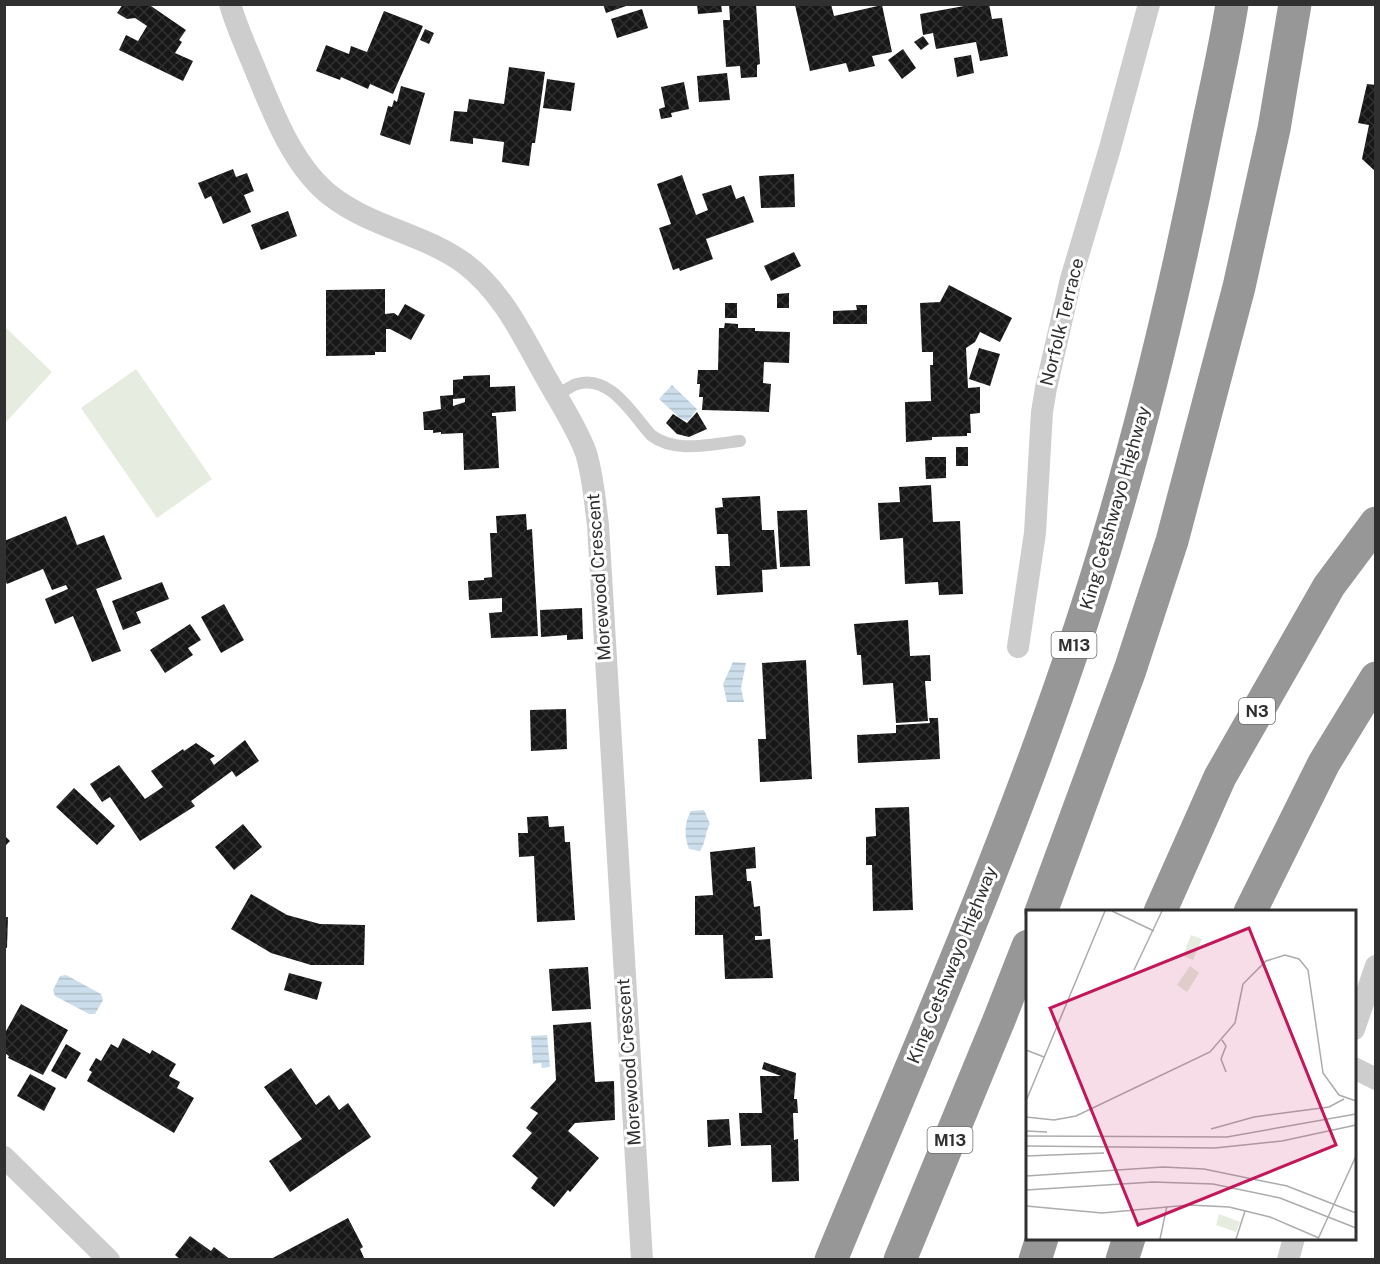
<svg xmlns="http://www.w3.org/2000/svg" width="1380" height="1264" font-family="'Public Sans',sans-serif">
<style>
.park{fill:#e6ecdf}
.water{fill:url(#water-rules)}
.building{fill:url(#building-cross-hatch);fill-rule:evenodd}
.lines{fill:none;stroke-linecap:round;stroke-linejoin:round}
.service{stroke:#cdcdcd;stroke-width:12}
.minor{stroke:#cdcdcd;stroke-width:22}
.motorway{stroke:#979797;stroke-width:33}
.labels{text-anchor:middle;stroke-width:6;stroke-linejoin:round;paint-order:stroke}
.shield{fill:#fff;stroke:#6e6e6e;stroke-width:1.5}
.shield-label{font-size:16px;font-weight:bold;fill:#303030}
.street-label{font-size:18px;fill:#303030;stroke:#fff}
.inset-road{fill:none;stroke:#acacac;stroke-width:1.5}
.view{fill:#c2185b;fill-opacity:0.15;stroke:#c2185b;stroke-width:3}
.inset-edge{fill:none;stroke:#303030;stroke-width:3}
</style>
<defs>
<pattern id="water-rules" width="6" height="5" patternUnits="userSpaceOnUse" patternTransform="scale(1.5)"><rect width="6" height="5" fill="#ccdeeb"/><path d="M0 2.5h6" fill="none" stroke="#b0bfca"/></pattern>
<pattern id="building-cross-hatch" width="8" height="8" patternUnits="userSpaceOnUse" patternTransform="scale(1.5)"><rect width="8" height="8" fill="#171717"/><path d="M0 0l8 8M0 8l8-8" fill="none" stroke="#303030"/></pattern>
</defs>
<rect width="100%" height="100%" fill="#fff"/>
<path class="park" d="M4 326 52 372 6 422 4 420Z
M136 369 212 479 157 518 81 408Z"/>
<path class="water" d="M672 385 697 409 688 421 680 418 659 399Z
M733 662 746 663 741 688 744 702H727L723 684Z
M704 810 710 824C705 832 706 843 700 851L689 849C684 836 684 823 691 811Z
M66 975 101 994 103 1000 95 1014H89L55 996 53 990 60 976Z
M547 1035 550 1067 542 1068 541 1063 533 1064 531 1036Z"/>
<path class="building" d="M123 4H148L186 30 179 40 182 42 175 53 193 61 183 81 119 50 126 35 138 41 147 26 135 18 127 19 117 13Z
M603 4H629V5L606 13Z
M697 4H721L722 12 698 14Z
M729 4H756L760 64 757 65V77L741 78 740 66 726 67 723 20H730Z
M831 4 834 16 882 5 892 52 872 56 875 66 849 72 846 63 810 71 795 5Z
M964 4H989L992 19 1002 18 1008 56 980 61 976 42 936 49 933 33 923 35 920 14 964 6Z
M642 9 648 28 617 38 611 19Z
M384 11 423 26 393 94 370 84 368 89 341 77 340 80 316 71 326 45 349 54 351 46 367 52Z
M425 29 434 33 429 44 420 40Z
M923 36 929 44 921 50 914 42Z
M903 49 916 68 902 79 888 60Z
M971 55 974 73 957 77 954 58Z
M509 67 545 72 535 143H532L529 166 502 162 504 142 473 138V144L450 141 454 111 467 112 469 99 504 104Z
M727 73 730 100 699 102 697 76Z
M547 79 575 83 571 111 543 108Z
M684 82 689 109 671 113 672 117 661 119 659 109 665 107 661 87Z
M1367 84 1376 85V172L1362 159 1369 125 1358 123Z
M401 86 425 93 410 145 380 135 388 106 392 107 394 100 397 102Z
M233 169 236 177 247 173 254 191 244 195 251 212 223 224 211 196 205 199 198 183Z
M794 174 795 207 761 208 759 176Z
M682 175 696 215 708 210 702 194 731 185 736 199 744 196 754 222 706 239 713 259 680 271 679 268 673 270 659 228 671 224 657 184Z
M288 211 297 236 261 250 251 225Z
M794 252 801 266 771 281 764 266Z
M949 285 1012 318 1000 342 980 332 975 342 966 348 968 388 980 387V413L970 414 971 433H967V436L932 437V440L906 442 905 402 931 401 930 365H933V352H922L920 303 940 302Z
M385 289V314L394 313 398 316 405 304 425 315 411 340 390 329H386V352H375V355L326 356V290Z
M789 293V308H777V294Z
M725 303H737V318H725Z
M856 305H867V324H833V311L857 310Z
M725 323 738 324V328H755V331L790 332 789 363 764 362 763 383 771 384 769 412 702 410 703 397H699L700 384H697L698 370H718L719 328H724Z
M979 348 1000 354 990 386 969 379Z
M490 375V387L515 386 516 411 492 413V416H496L499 468 464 470 463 433 441 434V432L433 433V430H424L423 412 441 409 440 396 453 395V380L463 379V376ZM465 398V402L453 406V399Z
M697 412 707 429 689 437 677 434 666 423 673 414 687 423Z
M956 447H968V466H956Z
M925 457H946V478L926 479Z
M931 485 933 522 960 521 963 594 939 595 938 582 905 584 903 538 880 540 878 503 900 502 899 487Z
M760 496 762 530H774L777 569 762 570 763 592 717 595 715 566H730L728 534H717L715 508 723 507 722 498Z
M807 510 810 566 780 567 777 511Z
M526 514 527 530 532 529 538 636 491 638 489 613 502 612V598L469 600 468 581 484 580V578L492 577 490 533H497L496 516Z
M66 516 77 545 104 535 122 579 96 589 121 651 92 662 73 616 55 624 45 599 68 589 66 585 52 590 43 569 7 584 4 579V541Z
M162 582 169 599 136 612 141 623 123 630 112 601Z
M224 604 244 640 221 653 201 617Z
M582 608 583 639 567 640V635L541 637 540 610Z
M908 620 910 656 930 655 931 681H925L928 721 896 723 893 683 863 685 861 655H857L854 624Z
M190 624 201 640 188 648 193 655 165 673 150 650Z
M806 660 812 779 760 782 758 739H766L762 663Z
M566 709 567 749 531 751 530 710Z
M929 718H938L940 759 858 763 857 735 896 733V725L930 723Z
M245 740 259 761 236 777 232 771 191 801 195 806 140 841 110 797 102 802 90 784 119 765 145 799 163 787 151 771 183 749 184 751 196 743 215 756 210 759 214 765Z
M74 788 115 826 97 845 56 807Z
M909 807 913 910 873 911 872 865H866V837L876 836 875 808Z
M548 816 549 827 564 826 565 842H570L575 920 537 922 534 856 519 857 518 833H528L527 817Z
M243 824 262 847 234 870 215 847Z
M4 835 10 841 4 847Z
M755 847 756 868 746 869 747 881H751L754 907 760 906 762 936H755V940L770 939 773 978 725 979 723 935H695V896L713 895 710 852Z
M251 894 287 915 320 924 365 925 364 965H311L271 953 231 929Z
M4 917H8L7 948 4 947Z
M588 967 591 1009 552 1011 549 969Z
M289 973 322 982 317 1000 284 990Z
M21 1004 68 1030 43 1075 8 1058 9 1056 5 1053V1033Z
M591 1022 595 1082 614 1081 615 1120 575 1123 568 1131 599 1158 570 1192 568 1190 554 1207 531 1188 538 1178 512 1156 532 1133 526 1128 538 1113 530 1108 556 1080 553 1025Z
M123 1038 150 1054 152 1050 176 1064 169 1076 180 1082 177 1088 194 1098 174 1133 87 1081 92 1072 89 1070 96 1058 101 1061 111 1044 118 1048Z
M66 1044 81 1053 66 1079 51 1071Z
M764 1062 796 1073 794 1099H797L798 1113H793L794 1140 798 1139 799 1181 772 1182 771 1145 741 1146 739 1113H762L760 1076H781L762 1069Z
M291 1068 316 1105 329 1095 339 1110 348 1103 371 1137 290 1192 269 1161 302 1139 264 1087Z
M30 1074 56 1088 44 1111 17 1096Z
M729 1119 731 1145 708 1147 707 1120Z
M348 1218 363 1247 360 1249 365 1260H269Z
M190 1236 211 1251 214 1247 231 1260H181L175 1255Z"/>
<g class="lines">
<path class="service" d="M556 396C563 392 570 386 577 384 610 374 632 414 651 435 675 454 711 444 740 441"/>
<path class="minor" d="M230 4C236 25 245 45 253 64 271 108 292 166 331 196 371 227 424 234 464 263 504 293 524 339 548 381 561 404 577 428 586 453 593 476 595 502 598 525L642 1260
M1018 647 1035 533 1042 412 1046 388 1071 279 1110 148 1149 4
M1354 1029 1376 966
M1354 1068 1376 1079
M4 1157 109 1260
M1288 1260 1294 1238"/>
<path class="motorway" d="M1041 912 1130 670 1172 541 1239 287 1274 129 1295 4
M1160 912 1220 777 1329 586 1376 523
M1250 912 1324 763 1376 678
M831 1260C913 1061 1000 864 1069 661 1128 489 1171 313 1206 135 1215 91 1225 48 1232 4
M900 1260 999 1020 1028 946
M1035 1260 1042 1238
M1122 1260 1129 1238"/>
</g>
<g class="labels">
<g class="shield">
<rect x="1051.5" y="632" width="45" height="26" rx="4.5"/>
<rect x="1239" y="698" width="36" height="26" rx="4.5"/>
<rect x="927.5" y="1127" width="45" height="26" rx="4.5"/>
</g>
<g class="shield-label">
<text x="1074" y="651">M13</text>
<text x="1257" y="717">N3</text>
<text x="950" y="1146">M13</text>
</g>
<g class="street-label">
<text transform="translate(1062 322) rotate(-76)" y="6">Norfolk Terrace</text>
<text transform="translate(1115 508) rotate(-74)" y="6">King Cetshwayo Highway</text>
<text transform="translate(599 577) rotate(-94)" y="6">Morewood Crescent</text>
<text transform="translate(952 965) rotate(-68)" y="6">King Cetshwayo Highway</text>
<text transform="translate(629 1062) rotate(-94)" y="6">Morewood Crescent</text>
</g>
</g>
<g transform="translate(1026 910)">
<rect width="330" height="330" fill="#fff"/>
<path d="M165 25 176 29 167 50 157 46ZM164 56 173 63 161 82 151 75ZM193 304 214 312 210 322 190 315Z" fill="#e6ecdf"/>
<path class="inset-road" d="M86 1 128 21M108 60 136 1M196 130 200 136 195 149 200 162M0 140 18 147M0 191 79 1M0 207 28 210 50 206 184 142 209 113 217 74 240 51 259 45 273 49 282 60 297 163 313 185 330 191M185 219 228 207 303 197 318 189M0 221 21 222M0 226 201 227 330 204M0 236 189 238 256 231 330 215M0 246 78 243M0 266 137 257 178 259 261 276 330 303M0 280 127 272 187 274 254 288 330 318M0 296 76 303 163 295 203 297 244 307 293 328M134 329 141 296M210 329 219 301M292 329 330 246"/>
<path class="view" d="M223 18 310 235 112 315 24 98Z"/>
<rect width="330" height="330" class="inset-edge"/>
</g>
<rect width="1380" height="1264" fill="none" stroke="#303030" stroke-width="12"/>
</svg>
